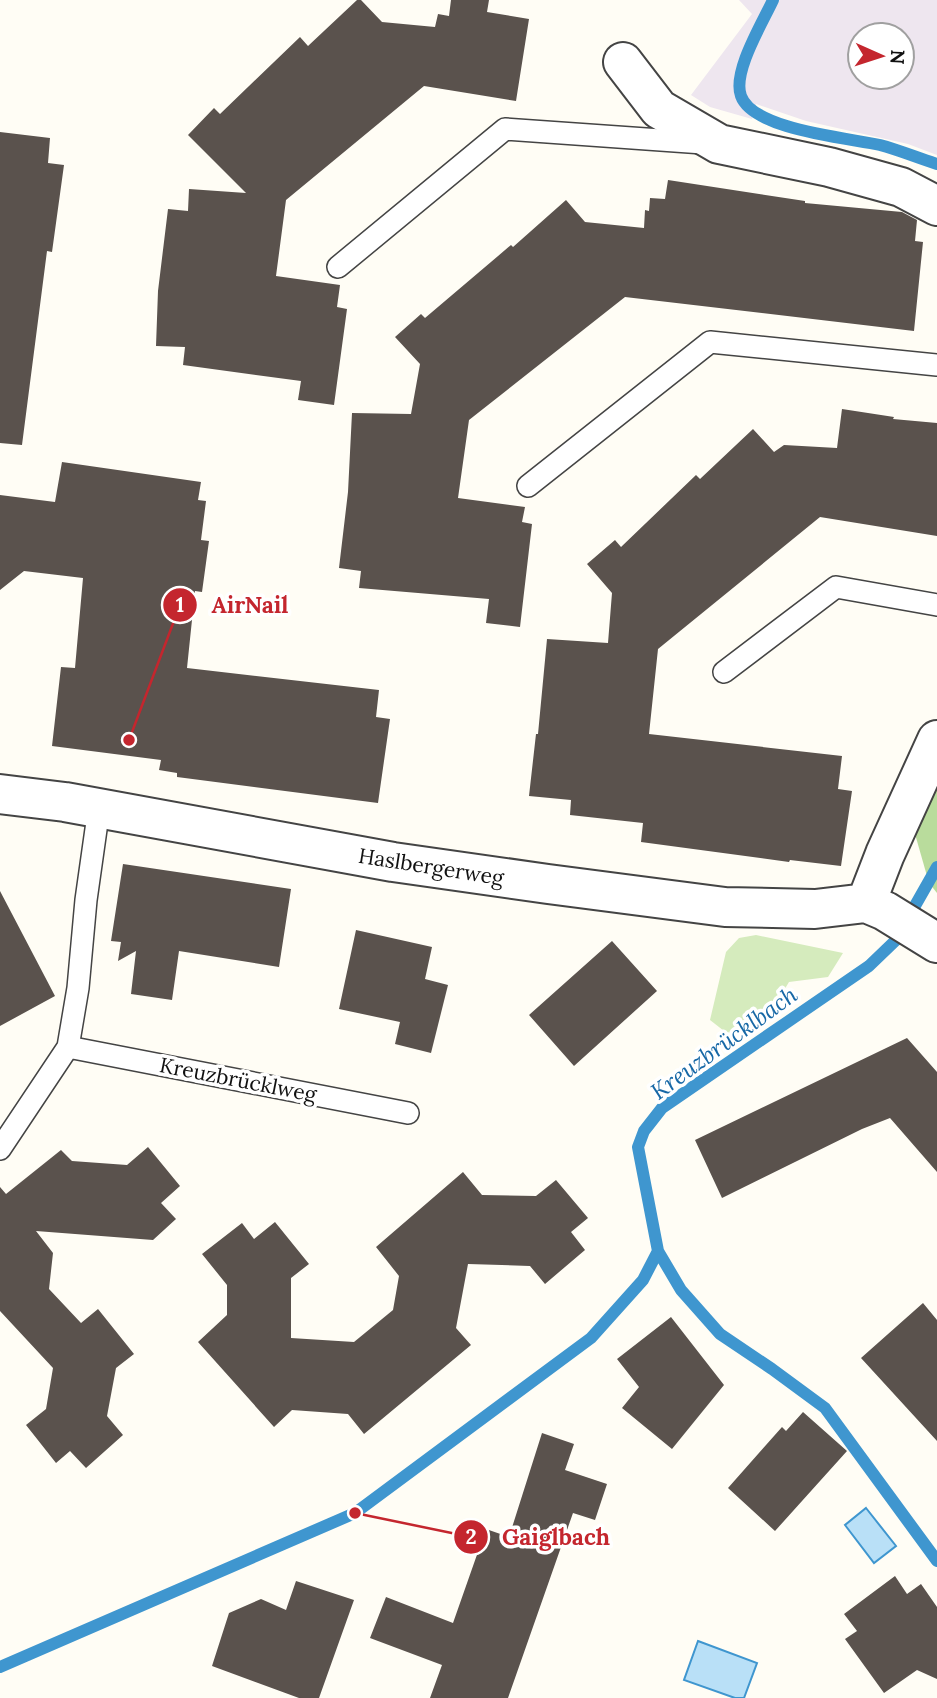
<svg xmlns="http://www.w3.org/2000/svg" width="937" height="1698" font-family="Lora,serif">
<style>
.industrial{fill:#eee6ef;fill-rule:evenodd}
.green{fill:#d5ebbd}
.forest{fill:#b9dc9c}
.water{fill:#b9e0f7;stroke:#3f96cf;stroke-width:2}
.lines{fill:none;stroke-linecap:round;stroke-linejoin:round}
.stream{stroke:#3f96cf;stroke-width:12}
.building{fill:#5a524d}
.lane-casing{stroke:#444;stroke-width:24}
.street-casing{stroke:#444;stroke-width:42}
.lane{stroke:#fff;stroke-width:21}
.street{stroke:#fff;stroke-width:38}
.labels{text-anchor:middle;stroke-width:7;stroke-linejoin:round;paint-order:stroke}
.street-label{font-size:21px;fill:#111;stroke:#fff}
.water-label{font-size:23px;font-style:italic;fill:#1768a6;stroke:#fff}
.leader{fill:none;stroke:#c4262e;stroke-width:2.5}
.callout-dot{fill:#c4262e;stroke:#fff;stroke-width:2.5}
.mark-label{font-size:21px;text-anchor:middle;font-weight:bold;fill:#fff}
.callout-label{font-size:23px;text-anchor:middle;font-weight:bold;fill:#c4262e;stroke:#fff;stroke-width:7;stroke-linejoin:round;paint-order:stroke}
</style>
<rect width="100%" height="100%" fill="#fffdf5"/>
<path class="industrial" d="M739 0H937V155L908 144 806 121 756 104 752 119 710 107 691 95 752 14ZM902 35V77H860V35Z"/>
<path class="green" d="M756 935 843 953 828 977 789 982 772 1010 733 1038 710 1020 726 952 739 938Z"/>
<path class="forest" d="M937 780V893L929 883 913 827Z"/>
<path class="water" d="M866 1508 896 1546 874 1563 845 1525Z
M698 1641 757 1663 744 1698H735L684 1680Z"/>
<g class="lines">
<path class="stream" d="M773 0C763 22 732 72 741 96 753 130 849 138 880 145 899 150 918 158 937 164
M937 867 895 941 869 966 662 1108 644 1131 638 1147 658 1251 681 1290 720 1334 772 1369 825 1408 937 1561
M0 1667 355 1513 591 1338 643 1280 658 1251"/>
</g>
<path class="building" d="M357 0H361L382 22 435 27 438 14 449 16 451 0H489L487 12 529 19 516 101 424 86 286 200 276 276 340 285 337 307 347 309 334 405 298 400 301 381 183 365 185 347 156 346 158 291 168 209 188 211 189 189 246 193 188 135 214 108 220 114 300 37 308 46Z
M0 132 50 138 48 163 64 165 52 252 47 251 22 445 0 443Z
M668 180 805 201V203L902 212 917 220 915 241 923 242 914 331 625 297 469 420 458 498 525 507 522 522 532 524 520 627 486 623 489 599 359 588 361 571 339 568 348 492 352 413 411 414 420 364 395 337 421 314 425 318 511 245 513 247 566 200 585 222 644 228 645 210 649 211 650 198 665 199Z
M842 409 894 417 893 419 937 423V536L820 517 658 649 649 734 842 756 838 789 852 791 841 866 790 860 789 862 641 842 643 823 570 815 571 800 529 796 536 734H538L547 639 608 643 612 593 587 564 615 540 621 547 696 475 700 479 753 429 774 452 784 445 837 448Z
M62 462 201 482 198 500 206 501 201 540 209 541 202 592 195 591 187 668 379 690 376 717 390 719 378 803 177 777V773L159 770 161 760 52 746 61 667 75 668 83 578 24 571 0 590V495L55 502Z
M123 864 291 889 279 967 179 951 172 1000 131 994 136 951 118 961 121 942 111 941Z
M0 891 55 996 0 1026Z
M356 930 432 947 425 979 448 985 431 1053 395 1044 400 1022 339 1009Z
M612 941 657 991 574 1066 529 1015Z
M907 1038 937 1072V1172L890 1118 862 1129 722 1198 695 1140Z
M148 1147 180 1186 161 1203 176 1219 153 1240 36 1231 53 1253 49 1289 81 1323 98 1309 134 1354 116 1368 107 1416 123 1435 86 1468 70 1451 56 1463 26 1425 46 1409 53 1368 0 1311V1187L6 1194 61 1150 72 1161 127 1165Z
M463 1172 482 1195 536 1196 556 1180 588 1218 571 1232 585 1250 545 1284 530 1266 468 1264 456 1328 471 1345 364 1434 348 1414 292 1410 274 1427 198 1342 227 1315V1285L202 1254 242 1223 254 1239 275 1222 309 1264 291 1278V1338L354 1342 393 1310 399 1276 376 1247Z
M923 1303 937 1320V1441L861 1358Z
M671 1317 724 1385 672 1449 622 1408 639 1387 617 1359Z
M803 1412 847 1451 775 1531 728 1488 782 1427 786 1431Z
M542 1433 574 1444 565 1470 607 1484 595 1520 573 1513 508 1698H430L442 1665 370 1638 386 1597 453 1623 486 1529 509 1537Z
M895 1576 907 1594 921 1584 937 1607V1679L917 1670 884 1693 845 1639 857 1631 844 1614Z
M296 1581 354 1600 319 1698H299L212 1666 229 1613 261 1599 286 1610Z"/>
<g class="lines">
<defs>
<path id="lane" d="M338 267 505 129 703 143
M528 486 710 342 937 365
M724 672 836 587 937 605
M68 1047 408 1113
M0 1149 68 1047 78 988 86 900 99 808"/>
<path id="street" d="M623 62 659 109 719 144 829 167 901 187 937 206
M0 794 65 802 393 862 548 884 725 907 815 909 866 903
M866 903 885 854 937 740
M866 903 885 911 937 943"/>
</defs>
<use href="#lane" class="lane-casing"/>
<use href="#street" class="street-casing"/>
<use href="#lane" class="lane"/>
<use href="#street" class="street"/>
</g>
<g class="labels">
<g class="street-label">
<text transform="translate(431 867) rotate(9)" y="7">Haslbergerweg</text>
<text transform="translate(238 1080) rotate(11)" y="7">Kreuzbrücklweg</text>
</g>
<g class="water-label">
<text transform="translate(724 1043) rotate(-36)" y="8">Kreuzbrücklbach</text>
</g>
</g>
<path class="leader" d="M129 740L180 605M355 1513L471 1537"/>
<g class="callout-dot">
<circle cx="129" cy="740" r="7"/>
<circle cx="355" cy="1513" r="7"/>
<circle cx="180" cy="605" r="18"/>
<circle cx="471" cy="1537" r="18"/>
</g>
<g class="mark-label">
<text x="180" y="612">1</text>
<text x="471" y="1544">2</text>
</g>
<g class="callout-label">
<text x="250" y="613">AirNail</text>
<text x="556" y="1545">Gaiglbach</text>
</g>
<g transform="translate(881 56) rotate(93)"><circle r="33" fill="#ffffff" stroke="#a0a0a0" stroke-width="2"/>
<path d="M0-5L12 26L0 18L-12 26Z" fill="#c4262e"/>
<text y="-10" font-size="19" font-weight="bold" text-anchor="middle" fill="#111111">N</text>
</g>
</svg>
